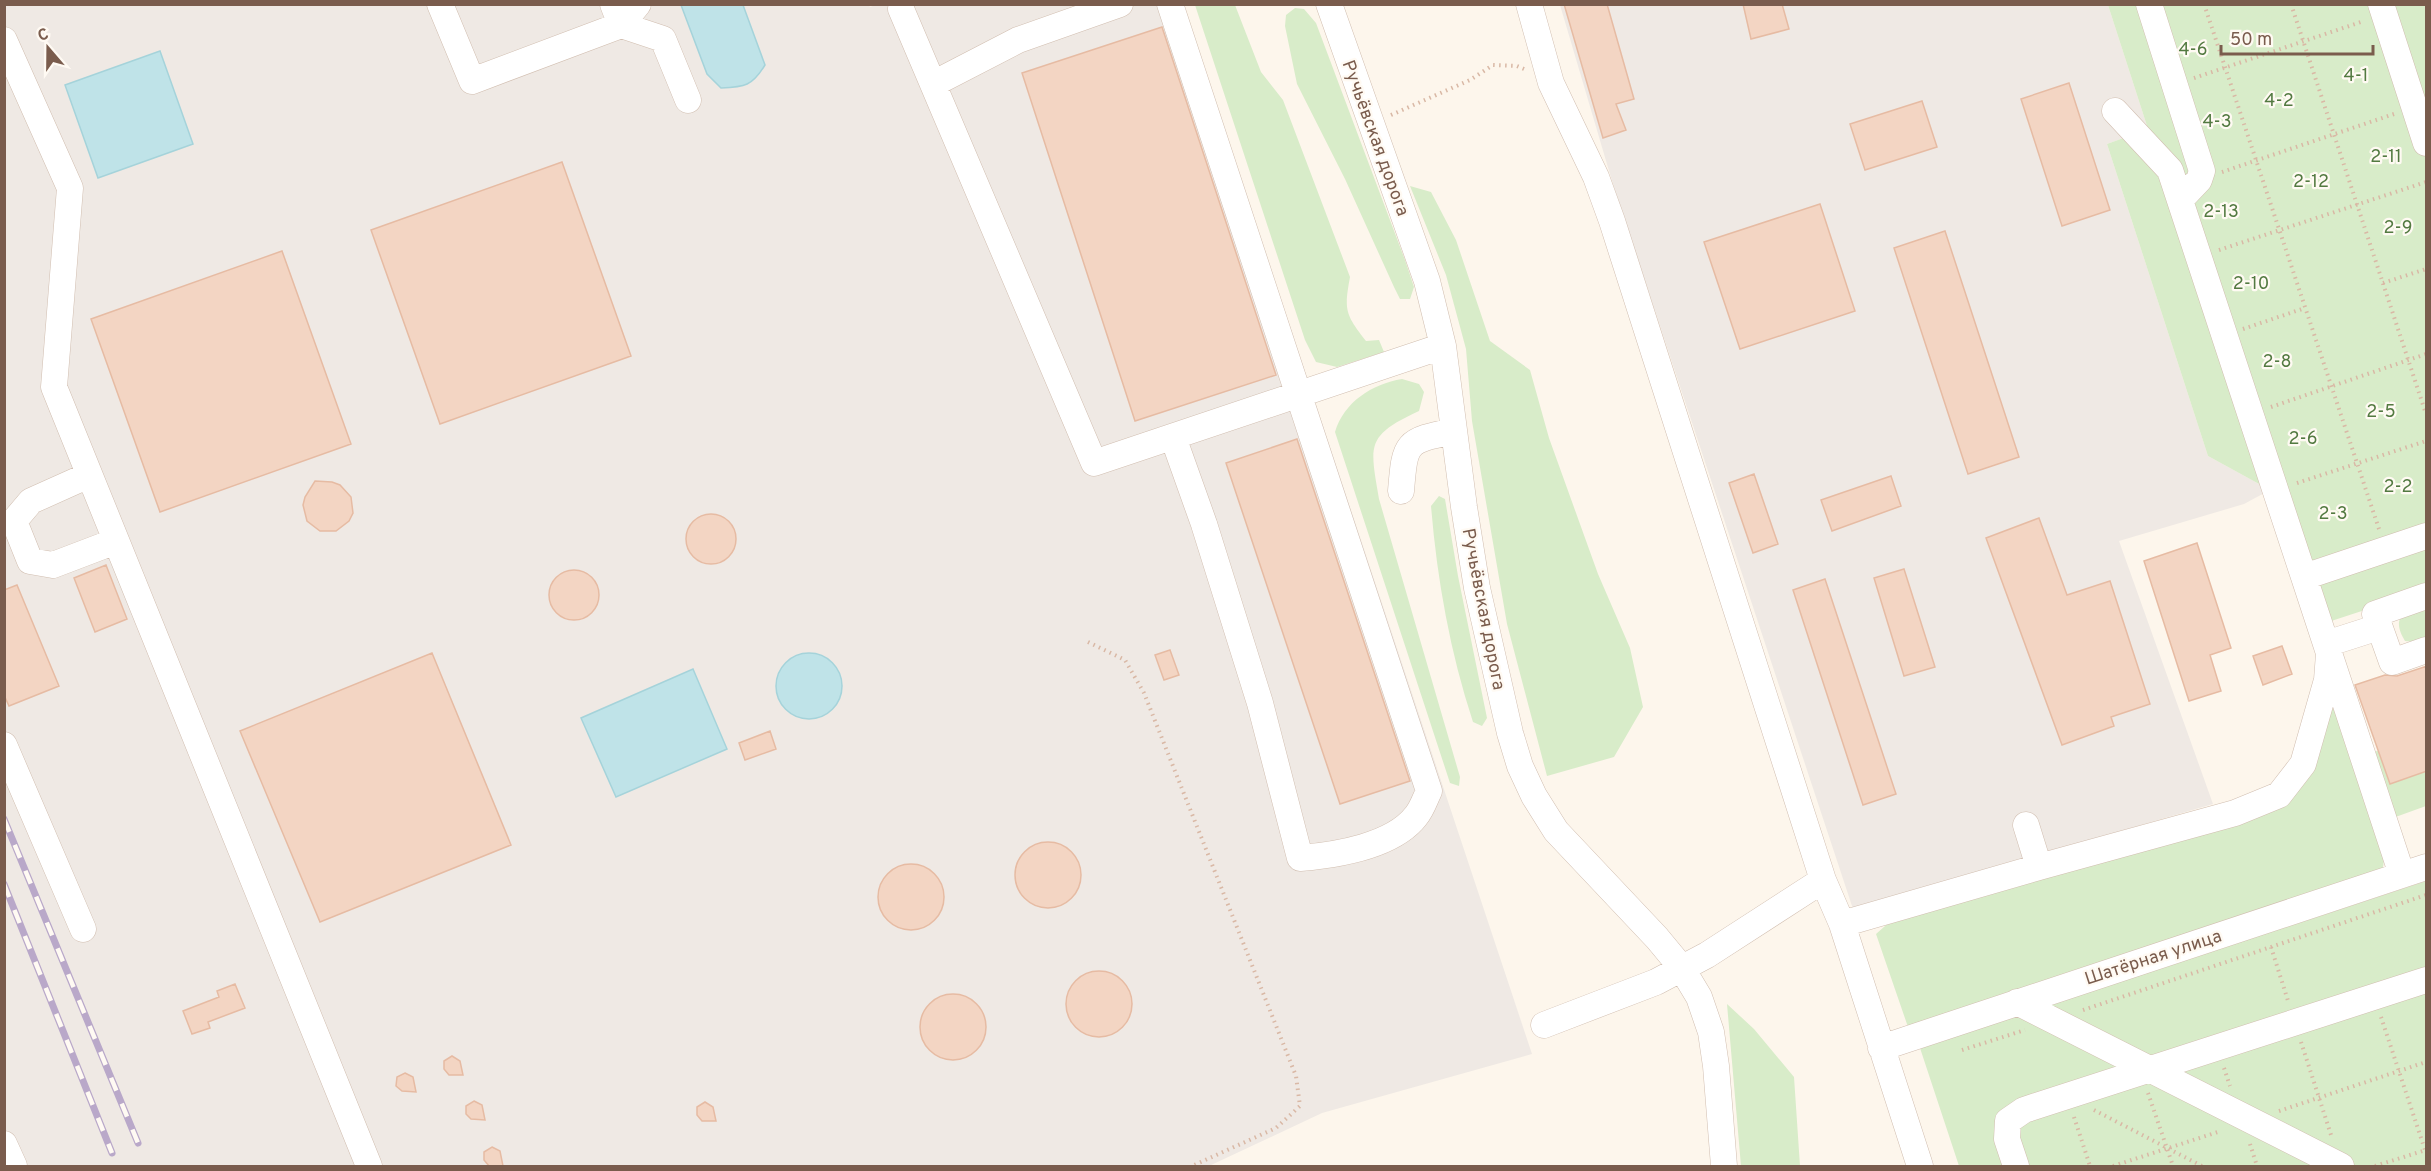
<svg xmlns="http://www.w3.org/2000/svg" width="2431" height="1171" font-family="Overpass,sans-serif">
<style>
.industrial{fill:#efe9e4}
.green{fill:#d8ecc9}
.water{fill:#bfe3e8;stroke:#a5d3da;stroke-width:1.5}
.building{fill:#f3d5c3;stroke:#e6bba3;stroke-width:1.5}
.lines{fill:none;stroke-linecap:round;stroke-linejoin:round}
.minor-casing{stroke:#d1beb0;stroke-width:27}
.path{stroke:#d9b8a5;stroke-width:4;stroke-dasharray:1.5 4.5;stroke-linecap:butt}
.minor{stroke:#fff;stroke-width:26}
.rail-casing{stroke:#b9a8c9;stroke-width:7}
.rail{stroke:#fffaf3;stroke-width:4.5;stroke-dasharray:14;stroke-linecap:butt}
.labels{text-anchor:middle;stroke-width:4.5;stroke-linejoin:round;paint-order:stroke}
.park-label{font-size:18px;fill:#537a41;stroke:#fffaf3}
.street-label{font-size:18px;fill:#7a5c4d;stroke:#fffaf3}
</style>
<rect width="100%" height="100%" fill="#fdf6ec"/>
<path class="industrial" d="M868 4 870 7 878 4 1183 5 1532 1054 1322 1113 1209 1166H5V5Z
M1560 5H2108L2148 129 2107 144 2208 456 2270 490 2244 504 2119 541 2213 804 1853 909 1612 181Z"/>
<path class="green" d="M1195 5H1235L1261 72 1283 100 1350 277C1344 310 1345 314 1366 341L1379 340 1384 352 1337 367 1316 362 1305 340Z
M2108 5H2426V590L2316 626 2270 490 2208 456 2107 144 2148 129Z
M1295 8 1304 9 1316 23 1405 260 1414 287 1410 299H1400L1394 287 1345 179 1297 84 1285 26 1286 15Z
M1410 186 1431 192 1456 240 1490 341 1530 370 1549 438 1598 574 1630 648 1643 707 1614 757 1547 776 1507 624 1472 421 1466 349 1446 275Z
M1402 379 1419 384 1424 392 1419 411C1365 436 1370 445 1379 499L1460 777 1459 786 1450 783 1335 432C1344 402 1372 384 1402 379Z
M1439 496 1445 499 1458 576 1487 718 1482 726 1473 722C1450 652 1437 579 1431 506Z
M2426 605V638L2416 642 2405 641C2390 616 2405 612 2426 605Z
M2337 709 2386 848 2382 873 1908 1027 1876 934 1893 919 2266 812 2325 710Z
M2378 751 2390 784 2426 771V806L2390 819 2367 753Z
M2426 881V1166H1959L1920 1048Z
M1727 1004 1754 1029 1794 1077 1800 1166H1741Z"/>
<path class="water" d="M681 5H743L765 65C752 86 745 87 721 88L707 74Z
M160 51 193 144 98 178 65 85Z
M776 686a33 33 0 1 1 66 0a33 33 0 1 1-66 0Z
M693 669 727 749 616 797 581 718Z"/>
<path class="building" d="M1564 4H1607L1634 99 1616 104 1626 130 1603 138Z
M1743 4H1782L1789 29 1751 39Z
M1162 27 1276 375 1135 421 1022 73Z
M2069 83 2110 210 2062 226 2021 99Z
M1922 101 1937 147 1865 170 1850 124Z
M562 162 631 356 440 424 371 230Z
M1820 204 1855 311 1740 349 1704 242Z
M1945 231 2019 457 1968 474 1894 248Z
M282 251 351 444 160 512 91 319Z
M1297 439 1410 781 1340 804 1226 463Z
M1754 474 1778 544 1753 553 1729 483Z
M1891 476 1901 506 1832 531 1821 500Z
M315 481 332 482 340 485 351 497 353 513 349 521 336 531H320L307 521 303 505 305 497Z
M686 539a25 25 0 1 1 50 0a25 25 0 1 1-50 0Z
M2039 518 2067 595 2110 581 2150 704 2111 717 2114 726 2062 745 1986 538Z
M2197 543 2231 648 2210 655 2221 691 2189 701 2144 561Z
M106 565 127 619 95 632 74 578Z
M1904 569 1935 667 1904 676 1874 578Z
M549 595a25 25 0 1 1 50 0a25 25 0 1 1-50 0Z
M1825 579 1896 794 1863 805 1793 590Z
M17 585 59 686 9 706 4 695V590Z
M2282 646 2292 674 2263 685 2253 656Z
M1170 650 1179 675 1164 680 1155 655Z
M432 653 511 845 320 922 240 731Z
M2427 666V771L2390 784 2355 685 2385 675 2397 676Z
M770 731 776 749 745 760 739 743Z
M1015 875a33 33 0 1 1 66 0a33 33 0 1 1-66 0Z
M878 897a33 33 0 1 1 66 0a33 33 0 1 1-66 0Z
M1066 1004a33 33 0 1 1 66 0a33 33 0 1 1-66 0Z
M235 984 245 1008 208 1022 210 1028 192 1034 183 1011 219 997 217 991Z
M920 1027a33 33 0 1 1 66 0a33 33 0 1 1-66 0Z
M452 1056 460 1061 463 1075H449L444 1069V1061Z
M405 1073 413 1077 416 1092 402 1091 396 1086 397 1077Z
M474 1101 482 1105 485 1120 471 1119 466 1114V1106Z
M705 1102 713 1107 716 1121H702L697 1115V1107Z
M492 1147 500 1151 503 1166H489L484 1160V1152Z"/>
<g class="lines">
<defs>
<path id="minor" d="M440 4 472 81 621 25 613 4
M638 4 621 25 663 39 688 100
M1170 4 1429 791C1425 799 1422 809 1416 816 1393 846 1336 855 1300 858L1260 703 1204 524 1173 437
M1329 4 1427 281 1443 346 1464 507 1477 588 1510 733 1520 766 1534 796 1556 831 1657 938 1681 967 1699 997 1711 1032 1716 1066 1724 1166
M1529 4 1551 83 1596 177 1612 221 1823 880 1842 924 1920 1166
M2149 4 2202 171 2199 180 2180 200
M2381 4 2426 143
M901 9 1094 463 1443 346
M4 40 70 188 54 387 369 1166
M933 84 1018 40 1120 4
M2115 111 2170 170 2304 577 2426 536
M89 475 31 501 14 521 30 561 53 565 116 541
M1401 491C1405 442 1405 441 1454 431
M2304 577 2402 875
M2426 596 2375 614 2392 662 2426 650
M2326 644 2379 627
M4 745 83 929
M2039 867 2235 813 2279 795 2303 764 2327 680 2329 654
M1842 924 2039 867 2026 825
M2017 1002 2341 1166
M1544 1025 1656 982 1707 955 1823 880
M1881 1048 2426 867
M4 1144 14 1166
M2016 1166 2007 1139 2008 1121 2024 1110 2426 980"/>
</defs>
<use href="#minor" class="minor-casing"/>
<path class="path" d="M2204 4 2379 529
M2291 4 2426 414
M2194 78 2364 21
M1391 115 1470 80 1493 65 1517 66 1524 69
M2222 172 2394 114
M2219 250 2426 182
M2383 283 2426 269
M2243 329 2305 308
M2271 407 2426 354
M2297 483 2426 441
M1088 642 1125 660 1144 693 1296 1076 1300 1106 1276 1128 1192 1166
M2271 947 2289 1004
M2083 1010 2426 895
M2381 1017 2426 1153
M2301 1042 2332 1138
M1962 1050 2025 1030
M2224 1068 2230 1086
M2148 1093 2173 1166
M2094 1110 2202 1166
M2279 1111 2426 1062
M2074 1117 2090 1166
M2250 1144 2257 1166
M2113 1166 2221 1131
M2375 1166 2426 1150"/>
<use href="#minor" class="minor"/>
<defs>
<path id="rail" d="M4 819 138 1143
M4 884 112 1153"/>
</defs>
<use href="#rail" class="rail-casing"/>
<use href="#rail" class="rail"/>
</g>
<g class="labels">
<g class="park-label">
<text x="2193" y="55">4-6</text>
<text x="2356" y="81">4-1</text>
<text x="2279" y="106">4-2</text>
<text x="2217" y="127">4-3</text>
<text x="2386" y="162">2-11</text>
<text x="2311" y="187">2-12</text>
<text x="2221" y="217">2-13</text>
<text x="2398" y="233">2-9</text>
<text x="2251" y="289">2-10</text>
<text x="2277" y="367">2-8</text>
<text x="2381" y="417">2-5</text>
<text x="2303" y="444">2-6</text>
<text x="2398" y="492">2-2</text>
<text x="2333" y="519">2-3</text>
</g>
<g class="street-label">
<text transform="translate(1376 138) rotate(70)" y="6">Ручьёвская дорога</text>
<text transform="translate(1484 609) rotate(79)" y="6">Ручьёвская дорога</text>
<text transform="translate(2153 957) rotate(-18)" y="6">Шатёрная улица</text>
</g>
</g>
<rect width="2431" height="1171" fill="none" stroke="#7a5c4d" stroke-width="12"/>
<g transform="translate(48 48) rotate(340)" stroke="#fffaf3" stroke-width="4.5" paint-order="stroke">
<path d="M0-4.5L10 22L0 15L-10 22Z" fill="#7a5c4d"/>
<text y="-9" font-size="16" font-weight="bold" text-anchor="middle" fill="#7a5c4d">С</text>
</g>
<path d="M2221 45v9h152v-9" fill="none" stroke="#7a5c4d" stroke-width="3"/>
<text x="2230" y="45" font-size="18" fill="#7a5c4d" stroke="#fffaf3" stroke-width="4.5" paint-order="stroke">50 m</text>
</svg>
